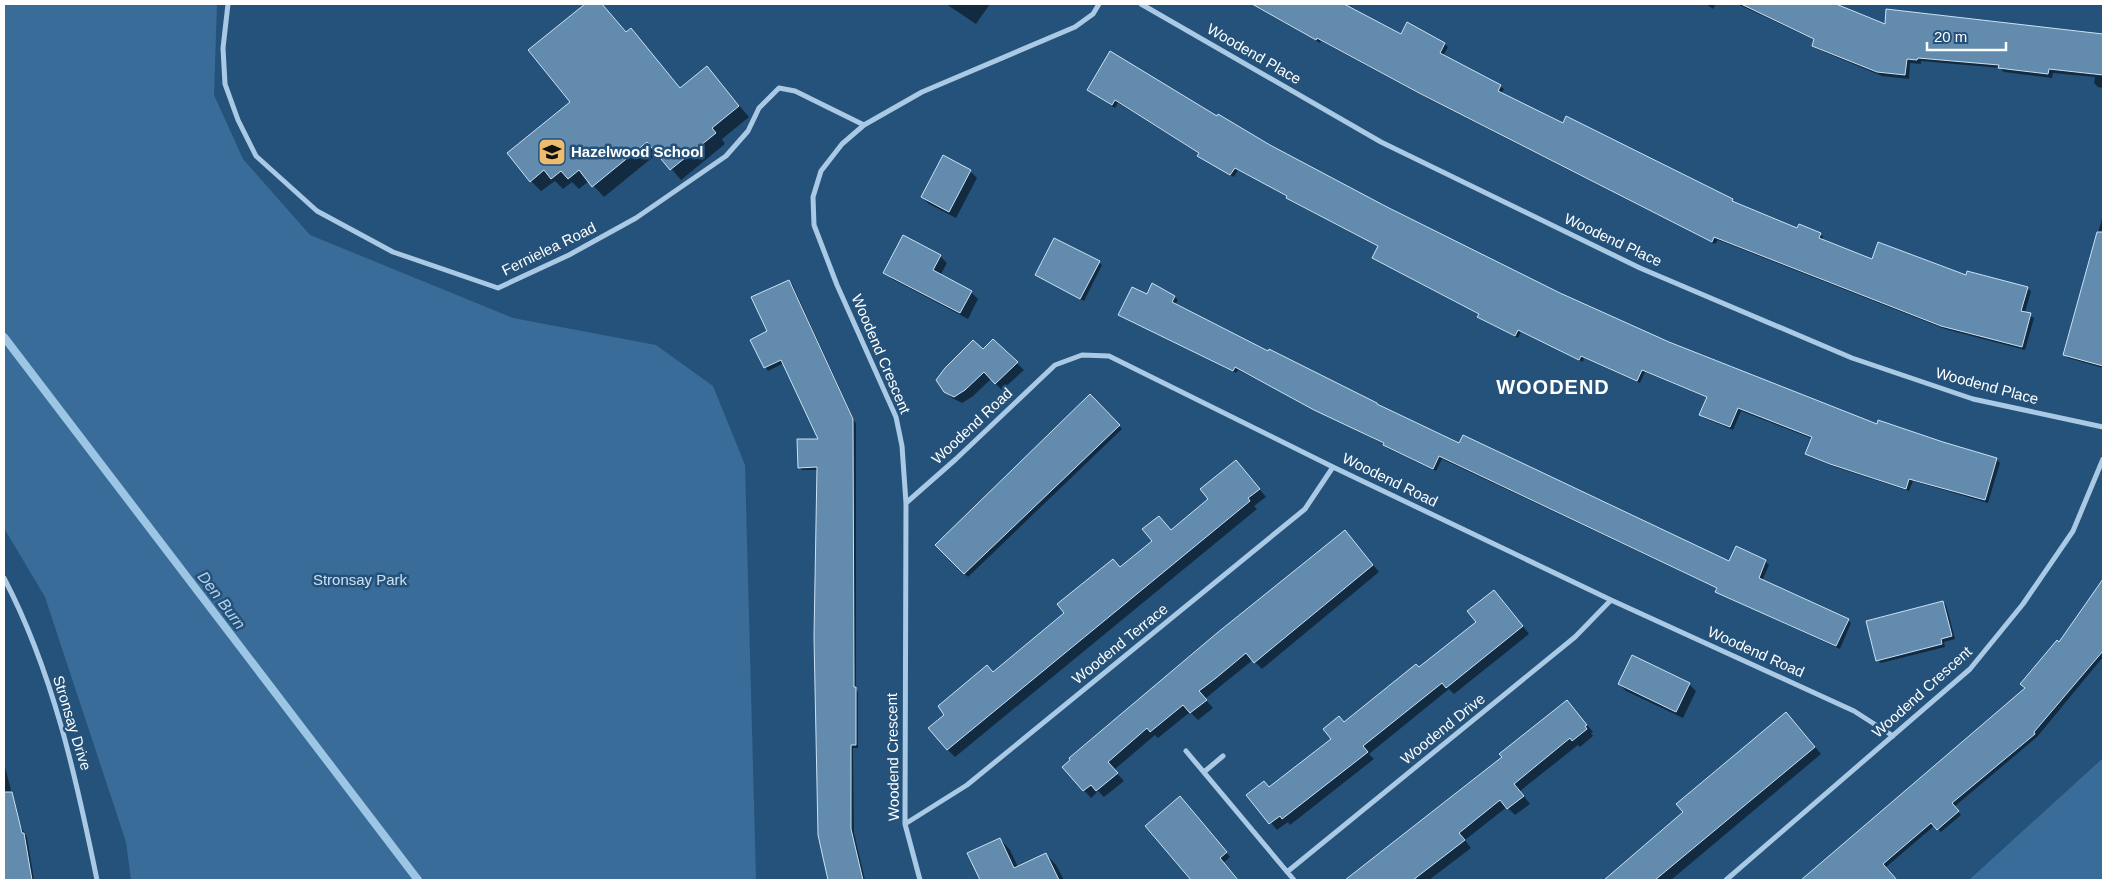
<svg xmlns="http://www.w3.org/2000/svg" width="2107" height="884" font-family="Arial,sans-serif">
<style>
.green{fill:#396c98}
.shadow{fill:#0007}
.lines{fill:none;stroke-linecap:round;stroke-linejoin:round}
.stream{stroke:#9dc5e4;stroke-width:8}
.building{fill:#628bae;stroke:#cbe1f3}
.street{stroke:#a9c9e4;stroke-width:5}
.labels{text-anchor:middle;stroke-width:5;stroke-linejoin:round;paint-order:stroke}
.street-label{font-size:15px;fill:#fff;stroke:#25527a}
.poi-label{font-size:15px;font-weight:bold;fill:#fff;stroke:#25527a;text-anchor:start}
.park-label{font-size:15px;fill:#cbe1f3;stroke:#25527a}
.water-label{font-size:16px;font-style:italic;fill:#b4d3ec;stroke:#25527a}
.district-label{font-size:20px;font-weight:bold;letter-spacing:1px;fill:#fff;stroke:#25527a}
</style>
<rect width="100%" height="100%" fill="#25527a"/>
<path class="green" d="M4 4H217L214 95 243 159 310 235 513 318 656 345 713 386 745 465 756 880H131L126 842 45 597 4 528Z
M2103 758V880H1969Z"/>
<path class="shadow" d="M587 4H602L627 33 631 30 681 89 707 68 749 117 722 139 725 144 681 180 658 153 604 197 589 181 579 189 572 182 563 189 555 181 541 191 531 181 572 102 530 50Z
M946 4H990L976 24Z
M1251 4H1341L1401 35 1445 44 1448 47 1443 56 1500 86 1504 89 1501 94 1735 203 1798 230 1820 234 1823 237 1822 241 1872 261 2027 288 2031 291 2025 313 2034 318 2025 350 1945 329 1718 240 1715 244 1423 96 1321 41 1320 43Z
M1706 4H1716L1713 9Z
M1737 4H1832L1886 26 1887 10 2103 36V88L2098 87 2094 83 2095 77 2053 73 2052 78 2004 72 2000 68 1921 61V64L1910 63 1909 79 1882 76 1817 49 1813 45 1815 40Z
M1088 90 1218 118 1387 208 1560 294 1668 343 1878 426 1996 459 2000 463 1988 503 1913 481 1909 491 1835 467 1810 457 1807 454 1813 439 1741 411 1733 430 1704 418 1701 414 1708 398 1645 372 1640 383 1584 358 1583 362 1521 332 1518 338 1482 320 1479 316 1480 315 1377 261 1373 258 1379 247 1291 201 1288 197 1238 170 1234 177 1202 159 1199 156 1200 154 1118 103 1115 108Z
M970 171 977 178 956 218 929 204 922 197Z
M2103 215V368L2068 358 2064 354Z
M940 256 947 263 940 276 971 292 978 299 968 319 892 279 885 272Z
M1099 262 1102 265 1084 301 1036 275Z
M789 281 792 284 856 424V690L858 692V748H853L854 833 865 880H829L819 835 818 470H802L799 467 820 440 784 363 768 371 765 367 769 332Z
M1153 285 1175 297 1178 300 1175 305 1460 445 1730 563 1736 548 1766 562 1769 565 1762 581 1848 620 1851 623 1840 649 1720 594 1717 591 1718 589 1442 459 1436 471 1387 448 1384 444 1238 370 1236 373 1120 315 1147 296Z
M993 340 1024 370 1002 390 991 379 972 397 962 403 952 398 945 391Z
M1090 396 1122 429 968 577 936 545Z
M1243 469 1266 497 1254 506 1257 509 955 757 948 750 993 673 1154 541 1171 531Z
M1352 539 1379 572 1262 669 1253 660 1223 684 1205 699 1213 708 1198 720 1190 712 1158 738 1155 735 1114 770 1124 781 1104 797 1098 791 1091 798 1063 767Z
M2103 581V657L2037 737 1954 807 1961 815 1941 832 1934 826 1871 880H1803L2026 688Z
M1501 598 1529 634 1454 694 1449 689 1369 754 1374 759 1290 825 1288 822 1277 830 1248 795 1270 788 1332 740 1344 723 1419 668 1477 622Z
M1943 602 1946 605 1955 639 1944 642 1945 647 1881 663 1877 660Z
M1619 684H1689L1696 691 1683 718 1626 691Z
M1567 701 1593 732 1591 733 1593 736 1580 747 1578 745 1520 791 1530 804 1515 815 1507 807 1465 840 1471 848 1429 880H1418L1414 876 1408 880H1347L1503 757Z
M1793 720 1821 754 1671 880H1605Z
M4 763 20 825 27 837 34 880H4Z
M1184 803 1230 857 1223 863 1237 880H1193L1147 826Z
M1000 839 1010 850 1018 867 1046 854 1056 865 1064 880H981L969 854Z"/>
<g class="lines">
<path class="stream" d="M4 337 418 880"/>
</g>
<path class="building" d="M585 4H602L626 32 631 28 680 88 707 66 739 106 712 128 716 133 670 170 647 142 592 187 579 170 568 179 561 171 551 179 544 170 530 182 507 153 570 102 528 50Z
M1252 4H1344L1401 34 1407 22 1445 43 1440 53 1501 85 1498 91 1563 123 1566 116 1733 199 1732 201 1797 228 1799 224 1821 233 1819 238 1872 259 1878 242 1966 275 1967 271 2028 287 2021 311 2031 313 2022 347 1941 326 1714 237 1712 242 1419 93 1317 38 1316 40Z
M1741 4H1836L1885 24 1886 9 2103 34V75L2049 69 2048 74 1998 68 1999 65 1918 58 1917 60 1907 59 1905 75 1877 72 1812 46 1814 39Z
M1110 51 1217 116 1218 114 1270 145 1387 207 1560 293 1669 342 1877 424 1878 420 1943 442 1997 458 1985 500 1909 479 1906 489 1830 464 1805 454 1812 437 1738 408 1730 427 1699 415 1707 397 1642 370 1637 381 1581 356 1579 360 1518 330 1515 336 1477 317 1479 314 1372 258 1378 246 1286 198 1287 196 1235 168 1230 175 1197 156 1199 153 1115 100 1112 105 1087 90Z
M943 155 971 170 949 212 921 197Z
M2097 232H2103V366L2063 355Z
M903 235 941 255 933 270 972 291 960 313 883 273Z
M1054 238 1100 261 1080 299 1035 275Z
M789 280 853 419 854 687H856V745H851V829L863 880H828L818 835 814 637 817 467 798 468 797 439H818L781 360 764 368 750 340 767 331 751 297Z
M1152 283 1175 296 1172 302 1268 351 1269 349 1377 403V404L1459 443 1463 435 1729 561 1736 546 1766 560 1759 578 1849 619 1836 646 1715 592 1717 588 1439 456 1433 469 1383 445 1384 443 1314 410 1235 367 1233 371 1118 315 1132 287 1147 294Z
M993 339 1018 362 995 384 984 372 965 390 954 397 944 392 936 380 945 368 973 340 983 349Z
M1090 394 1120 425 964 574 935 545Z
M1236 460 1260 489 1248 498 1250 501 947 750 928 728 944 715 938 706 987 665 993 672 1064 613 1057 604 1113 559 1120 567 1152 541 1142 529 1159 516 1171 530 1208 499 1200 489Z
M1345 530 1373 565 1254 663 1246 653 1216 678 1199 691 1207 700 1190 713 1183 705 1150 732 1147 728 1108 762 1118 773 1096 791 1091 785 1083 791 1062 767 1070 760 1069 758 1217 633Z
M2103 579V651L2034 732 2035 734 1952 803 1959 811 1937 830 1931 823 1883 864 1897 880H1801L2025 688 2020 684 2057 640 2059 642Z
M1494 590 1523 626 1446 688 1442 683 1363 746 1368 752 1282 819 1280 816 1269 824 1246 795 1264 781 1269 787 1331 739 1323 729 1339 716 1344 722 1416 664 1419 667 1476 622 1467 611Z
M1943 601 1952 636 1941 639 1942 644 1876 661 1866 621Z
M1632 655 1690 683 1676 712 1618 684Z
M1567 700 1587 725 1585 726 1587 729 1572 741 1570 738 1514 784 1524 796 1507 809 1500 800 1459 833 1465 840 1413 880H1345L1502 757 1499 754Z
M1786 712 1815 747 1655 880H1604L1683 812 1676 804Z
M4 792H12L22 833H24L32 880H4Z
M1180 796 1227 852 1220 858 1238 880H1191L1145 826Z
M1000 838 1014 868 1046 853 1059 880H980L967 853Z"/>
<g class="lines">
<path class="street" d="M228 4 223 48 225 84 238 120 256 156 317 211 393 252 498 288 569 255 636 218 726 156 748 131 759 108 779 88 795 91 864 125
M1141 4 1381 142 1640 268 1852 358 1973 399 2103 427
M906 503 956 459 1055 365 1082 355 1109 356 1333 467 1611 600 1854 711 1893 736
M4 578C53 672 76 777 97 880
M1186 751 1294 880
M1204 772 1223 756
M905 824 967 785 1305 509 1333 467
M1287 872 1575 637 1611 600
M920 880 905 824 906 503 902 446 896 417 837 285 814 225 813 197 821 171 842 144 864 125 922 92 1075 27 1093 14 1099 4
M1726 880 1970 669 2023 604 2073 531 2103 459"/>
</g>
<defs>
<symbol id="school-square" viewBox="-11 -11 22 22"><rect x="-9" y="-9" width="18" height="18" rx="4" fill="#edbc6e" stroke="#25527a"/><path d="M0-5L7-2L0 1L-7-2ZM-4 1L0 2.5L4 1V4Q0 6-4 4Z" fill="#111"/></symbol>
</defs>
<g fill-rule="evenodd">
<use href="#school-square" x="536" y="136" width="32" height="32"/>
</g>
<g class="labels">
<g class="street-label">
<text transform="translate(1254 54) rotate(30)" y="5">Woodend Place</text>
<text transform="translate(1613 240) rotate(25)" y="5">Woodend Place</text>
<text transform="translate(549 249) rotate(-26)" y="5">Fernielea Road</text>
<text transform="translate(881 354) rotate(67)" y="5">Woodend Crescent</text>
<text transform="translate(1987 386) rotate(15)" y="5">Woodend Place</text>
<text transform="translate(972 426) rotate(-43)" y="5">Woodend Road</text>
<text transform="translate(1390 480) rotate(26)" y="5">Woodend Road</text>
<text transform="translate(1120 644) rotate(-39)" y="5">Woodend Terrace</text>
<text transform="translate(1756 652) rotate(24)" y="5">Woodend Road</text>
<text transform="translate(1922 692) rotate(-42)" y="5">Woodend Crescent</text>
<text transform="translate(72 723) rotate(73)" y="5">Stronsay Drive</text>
<text transform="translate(1443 729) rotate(-39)" y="5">Woodend Drive</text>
<text transform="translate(893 757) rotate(-91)" y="5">Woodend Crescent</text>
</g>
<g class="poi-label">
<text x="571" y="157">Hazelwood School</text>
</g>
<g class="park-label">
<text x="360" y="585">Stronsay Park</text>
</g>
<g class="water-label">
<text transform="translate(222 600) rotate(53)" y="6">Den Burn</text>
</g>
<g class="district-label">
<text x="1553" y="394">WOODEND</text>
</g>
</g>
<rect width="2107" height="884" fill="none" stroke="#ffffff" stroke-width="10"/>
<path d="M1927 42v8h79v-8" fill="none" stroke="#ffffff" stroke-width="2.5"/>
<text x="1934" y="42" font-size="15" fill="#ffffff" stroke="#25527a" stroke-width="4" paint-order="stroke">20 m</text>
</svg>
